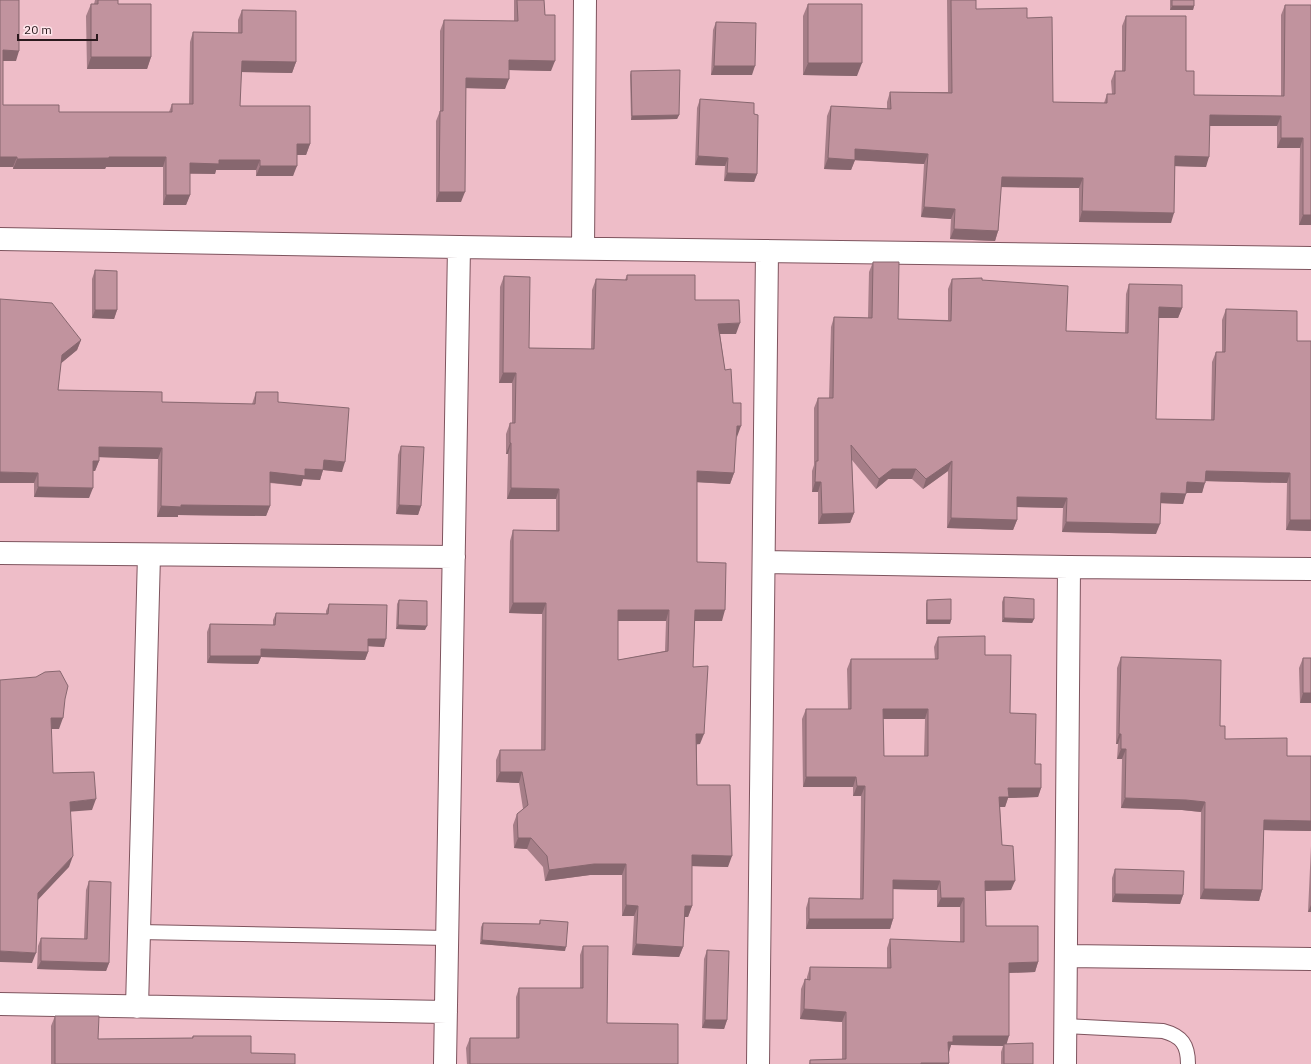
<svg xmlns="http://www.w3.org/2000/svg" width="1311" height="1064" font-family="'IBM Plex Sans',sans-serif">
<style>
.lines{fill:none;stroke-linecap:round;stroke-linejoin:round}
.lane-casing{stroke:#7e545e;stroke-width:16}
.street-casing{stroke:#7e545e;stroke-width:24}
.lane{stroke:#fff;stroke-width:14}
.street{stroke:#fff;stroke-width:22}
.wall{fill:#a67e88;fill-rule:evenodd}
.shaded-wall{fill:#87676f}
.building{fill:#c1939e;stroke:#87676f;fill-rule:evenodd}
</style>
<rect width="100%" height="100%" fill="#eebdc8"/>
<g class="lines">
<defs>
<path id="lane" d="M139 932 448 938
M1065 1026 1163 1031C1182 1036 1188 1045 1188 1064"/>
<path id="street" d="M0 239 459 247 1311 258
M583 248 585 0
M0 553 454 557
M764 562 1069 567 1311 569
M1066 956 1311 959
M0 1004 446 1012
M137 1007 149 555
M445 1064 459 247
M758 1064 767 251
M1065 1064 1069 567"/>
</defs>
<use href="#lane" class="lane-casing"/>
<use href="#street" class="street-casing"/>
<use href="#lane" class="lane"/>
<use href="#street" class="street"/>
</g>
<path class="wall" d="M0 0 16 61H3V105L59 112H169L172 104H189L190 42 193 32 238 33V20L242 10 296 62 292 73 241 72 240 106 310 144 306 155H297L293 176H256V170H216L215 174H190V195L186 205H163V167H106L105 169H13V167H0Z
M95 0H118V4L151 57 147 69H87L86 16 91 4H94Z
M514 0H544L545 15 551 71 509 70 505 89 466 88 461 202H436V121L440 111V31L444 20 514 21Z
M947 0H976V9L1027 18 1053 102 1104 103 1107 94H1112L1111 81 1115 71H1122V26L1126 16 1186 71 1194 95 1281 96V15L1285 5H1311V225H1299L1300 148H1277V126H1210L1206 167 1175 166 1171 223 1079 222V188L1001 187 998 231 995 241 950 239 951 219 921 217 924 164 855 160 851 170 824 169 827 116 831 106 887 109V102L890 92H948Z
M1170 0H1194V6L1193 10H1170Z
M808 4 857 76 803 75V16Z
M716 22 752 75H711L713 30Z
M631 71 679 115 677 119 631 120 630 75Z
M700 99 757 174 754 182 724 181 725 166 695 165 697 108Z
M873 262 898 319 948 320V289L952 279 982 280 1066 331 1125 333 1126 294 1129 284 1182 308 1178 318H1158L1156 419 1211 420 1212 362 1216 352H1222V320L1226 309 1297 341 1311 531 1286 530 1287 483 1205 481 1202 493H1186L1183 504 1160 503 1156 534 1062 532 1063 508 1017 507V520L1013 530 947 528 948 471 923 489 912 479H888L876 489 852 460 854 513 850 523 818 524V492H812V471L814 465V408L818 398H829L831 327 834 317 868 318 869 272Z
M95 270 117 310 114 319 92 318V279Z
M627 275 695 300 736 334H720L725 370 733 403 736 437 734 473 730 484 697 482V562L722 621H695L693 667 700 744H697V785L728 867 692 866V906L688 917H685L683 947 679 957 632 955 634 916H622V875H590L545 881 543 867 527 849 514 848 513 825 517 814 523 809 519 783 496 782V760L500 750H541L542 614 509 613 510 541 513 530H556V499H507L508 454H506V434L510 423H512V383H499L500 287 504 276 529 348 591 349 592 290 596 279 625 280ZM618 621H666L665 651 618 660Z
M0 299 81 340 77 350 61 363 58 390 162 402 252 404 256 392 278 402 342 472 323 470 320 480 303 479 301 486 270 483V506L266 516 178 515V517H157L158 459 99 457V461L95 471H93L89 498 34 497V483Z
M401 446 421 506 418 515 396 514 398 455Z
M1004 597 1034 619 1032 623 1002 622V602Z
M399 600 425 630 396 629 397 604Z
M927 600 951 620 950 624H926V604Z
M329 604 384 647 368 646V652L365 660 261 657 258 664 207 663V632L210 624 273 625V620L276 613 326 614V611Z
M938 637 985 655 1010 713 1035 764 1041 788 1038 797 1008 798 1005 807H1000L1002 845 1011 890 985 891 986 926 1038 962 1035 972 1009 973 1006 1044 1033 1064H1001V1052L1003 1046 951 1045 949 1052V1064H809L810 1060 842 1059V1022L800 1019 801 989 805 979H807V977L810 967 887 968V948L890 939 960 942V907H937V890L893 889V919L890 929H806V908L809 898 860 899 861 796H853V787H803L802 719 806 709H848L847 669 851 659H935L934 647ZM883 719H925L924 756H884Z
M1121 657 1220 726 1225 739 1287 756H1311V831L1264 830 1262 890 1259 901 1200 899 1201 812 1182 810 1121 808 1122 759H1117L1118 744H1116L1117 668Z
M1303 658H1311V703H1300L1299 668Z
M1311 846V912H1308Z
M1115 869 1183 895 1180 904 1112 902V878Z
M89 881 109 963 106 971 37 969 38 946 41 938 84 939 86 890Z
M540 920 565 951 480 944 481 927 483 923 539 924Z
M583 946 607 1023 678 1064H467L466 1048 470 1038H516V997L519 988H580V955Z
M707 950 727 1020 724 1029 702 1028 704 959Z
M55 1016 98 1039 192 1038 193 1036 251 1053 295 1064H51V1026Z"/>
<path class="shaded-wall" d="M1172 6H1194L1193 10H1170Z
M3 50 19 51 16 61H0Z
M91 57H151L147 69H87Z
M509 60 555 61 551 71 505 70Z
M242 61 296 62 292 73 238 72Z
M808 63H862L857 76 803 75Z
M714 66H755L752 75H711Z
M466 78 509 79 505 89 462 88Z
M679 115 677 119 631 120 632 116Z
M1210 115 1281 116 1277 126H1206Z
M1281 138H1303L1300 148H1277Z
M297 144H310L306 155H293Z
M855 149 928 154 924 164 851 160Z
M698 156 728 158 725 166 695 165Z
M1175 156 1209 157 1206 167 1171 166Z
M0 157H17L13 167H0Z
M109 157H166L163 167H106L105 169H13L17 159Z
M828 158 855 160 851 170 824 169Z
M219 160H260L256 170H216L215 174 186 173 190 163Z
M260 166H297L293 176H256Z
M727 173 757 174 754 182 724 181Z
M1002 177 1083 178 1079 188 998 187Z
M439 192H465L461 202H436Z
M166 195H190L186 205H163Z
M924 207 955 209 951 219 921 217Z
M1082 211 1174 213 1171 223 1079 222Z
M1303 215H1311V225H1299Z
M954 229 998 231 995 241 950 239Z
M1159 307 1182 308 1178 318H1155Z
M95 310H117L114 319 92 318Z
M740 323 736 334H714L718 324Z
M81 340 77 350 59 365 62 355Z
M503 373H516L512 383H499Z
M737 426H741L737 437Z
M510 443H511L508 454H506Z
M99 447 162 448 158 459 95 457Z
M324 460 345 462 342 472 323 470 320 480 303 479 301 486 266 482 270 472 305 469Z
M93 461H99L95 471H89Z
M952 461 948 471 923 489 926 479Z
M892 469H916L912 479H888L876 489 879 479Z
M697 471 734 473 730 484 693 482Z
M1206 471 1290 473 1287 483 1202 481Z
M0 472 38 473 34 483H0Z
M815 482H821L818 492H812Z
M1187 482 1205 483 1202 493H1183Z
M38 487 93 488 89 498 34 497Z
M511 488 559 489 556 499H507Z
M1161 493 1186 494 1183 504 1157 503Z
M1017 497 1067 498 1063 508 1013 507Z
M181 505 270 506 266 516 178 515V517H157L161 506Z
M399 505 421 506 418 515 396 514Z
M854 513 850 523 818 524 822 514Z
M951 518 1017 520 1013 530 947 528Z
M1290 520H1311V531L1286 530Z
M1066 522 1160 524 1156 534 1062 532Z
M513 603H546L542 614 509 613Z
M618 610H669L666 621H614Z
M695 610H725L722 621H692Z
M1004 618 1034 619 1032 623 1002 622Z
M927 620H951L950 624H926Z
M398 625 427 626 425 630 396 629Z
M368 639H386L384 647 365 646Z
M261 649 368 652 365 660 261 657 258 664 207 663 210 656Z
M1303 693H1311V703H1300Z
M883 709H928L925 719H880Z
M51 718H63L59 729H47Z
M696 734H704L700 744 692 745Z
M1119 734H1121L1118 744H1116Z
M1121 749H1126L1122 759H1117Z
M500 772H522L519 783 496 782Z
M806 777H856L853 787H803Z
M857 786H865L861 796H853Z
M1008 788H1041L1038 797 1008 798 1005 807H996L999 797Z
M1125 798 1186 800 1205 802 1201 812 1182 810 1121 808Z
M96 799 92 810 66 812 70 802Z
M1264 820 1311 821V831L1260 830Z
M518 838H531L527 849 514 848Z
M692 855 732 856 728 867 688 866Z
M73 856 69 867 34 904 38 893Z
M594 864H626L622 875H590L545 881 549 870Z
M893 880 940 881 937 890 889 889Z
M985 881H1015L1011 890 982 891Z
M1204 889 1262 890 1259 901 1200 899Z
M1115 894 1183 895 1180 904 1112 902Z
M941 898H964L960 907H937Z
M626 905 638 906 634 916H622Z
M1311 905V912H1308Z
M685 906H692L688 917H681Z
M809 919H893L890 929H806Z
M482 940 566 947 565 951 480 944Z
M636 944 683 947 679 957 632 955Z
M0 951 36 953 32 963 0 962Z
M41 961 109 963 106 971 37 969Z
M1038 962 1035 972 1006 973 1009 963Z
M804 1009 846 1012 842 1022 800 1019Z
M705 1020H727L724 1029 702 1028Z
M953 1036H1009L1006 1046 1004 1044 1003 1046 951 1045 949 1052 945 1051 948 1042Z
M921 1063H949V1064H920Z"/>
<path class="building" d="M0 0H19V51L3 50V105H59V112H172V104H193V32L242 33V10L296 11V62L242 61 240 106H310V144H297V166H260V160H219V164L190 163V195H166V157H109V158L17 159V157H0Z
M98 0H118V4H151V57H91V4H98Z
M517 0H544L545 15H555V61L509 60V79L466 78 465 192H439L440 111H443L444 20 518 21Z
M951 0H976V9L1027 8V18L1052 17 1053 102 1107 103V94H1115V71H1125L1126 16H1186V71H1194V95L1284 96 1285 5H1311V215H1303V138H1281V116L1210 115 1209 157 1175 156 1174 213 1082 211 1083 178 1002 177 998 231 954 229 955 209 924 207 928 154 855 149V160L828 158 831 106 891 109 890 92 952 93Z
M1172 0H1194V6H1172Z
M808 4H862V63H808Z
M716 22 756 23 755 66H714Z
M680 70 679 115 632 116 631 71Z
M700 99 754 103V114L758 115 757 174 727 173 728 158 698 156Z
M873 262H899L898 319 951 321 952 279 982 278V280L1068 286 1066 331 1128 333 1129 284 1182 285V308L1159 307 1156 419 1214 420 1216 352H1225L1226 309 1297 311V341H1311V520H1290V473L1206 471 1205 483 1187 482 1186 494 1161 493 1160 524 1066 522 1067 498 1017 497V520L951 518 952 461 926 479 916 469H892L879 479 851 445 854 513 822 514 821 482H815L816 461H818V398H833L834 317 872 318Z
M95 270 117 271V310H95Z
M627 275H695V300H739L740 323 718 324 725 370 731 369 733 403H741V426H737L734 473 697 471V562L726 563 725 610H695L693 667 708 666 704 734H696L697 785H730L732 856 692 855V906H685L683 947 636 944 638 906 626 905V864H594L549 870 547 856 531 838H518L517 814 528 805 522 772H500V750H545L546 603H513V530L559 531V489L511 488V443H510V423H515L516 373H503L504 276 530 277 529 348 594 349 596 279 627 280ZM618 610H669L668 651 618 660Z
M0 299 52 303 81 340 62 355 58 390 162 392V402L255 404 256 392H278V402L349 408 345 462 324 460 323 470 305 469V476L270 472V506L181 505V507L161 506 162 448 99 447V461H93V488L38 487V473L0 472Z
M401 446 424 447 421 506 399 505Z
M1004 597 1034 599V619L1004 618Z
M951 599V620H927V600Z
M399 600 427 601V626L398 625Z
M329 604 387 605 386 639H368V652L261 649V656H210V624L275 625 276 613 328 614Z
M985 636V655H1011L1010 713 1036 714 1035 764H1041V788H1008L1009 797H999L1002 845 1013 846 1015 881H985L986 926H1038V962L1009 963V1036H953V1042H948L949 1063H921V1064H810V1060L846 1059V1012L804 1009 805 979 810 980V967L891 968 890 939 964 942V898H941L940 881 893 880V919H809V898L863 899 865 786H857L856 777H806V709H851V659H938V637ZM883 709H928V756H884Z
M1121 657 1221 660 1220 726H1225V739L1287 738V756H1311V821L1264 820 1262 890 1204 889 1205 802 1186 800 1125 798 1126 749H1121V734H1119Z
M1303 658H1311V693H1303Z
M60 671 68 686 65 699 63 718H51L53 773 94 772 96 799 70 802 73 856 38 893 36 953 0 951V680L36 677 45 672Z
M1115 869 1184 871 1183 895 1115 894Z
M89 881 111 882 109 963 41 961V938L87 939Z
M540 920 568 922 566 947 482 940 483 923 540 924Z
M583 946H608L607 1023 678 1024V1064H470V1038H519V988H583Z
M707 950 729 951 727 1020H705Z
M55 1016H99L98 1039 193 1038V1036H251V1053L295 1054V1064H55Z
M1033 1043V1064H1004V1044Z"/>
<path d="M18 34v6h79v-6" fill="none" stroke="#2a191d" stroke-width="2"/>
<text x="24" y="34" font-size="12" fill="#2a191d" stroke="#ffe5eb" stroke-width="3" paint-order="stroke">20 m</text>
</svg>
